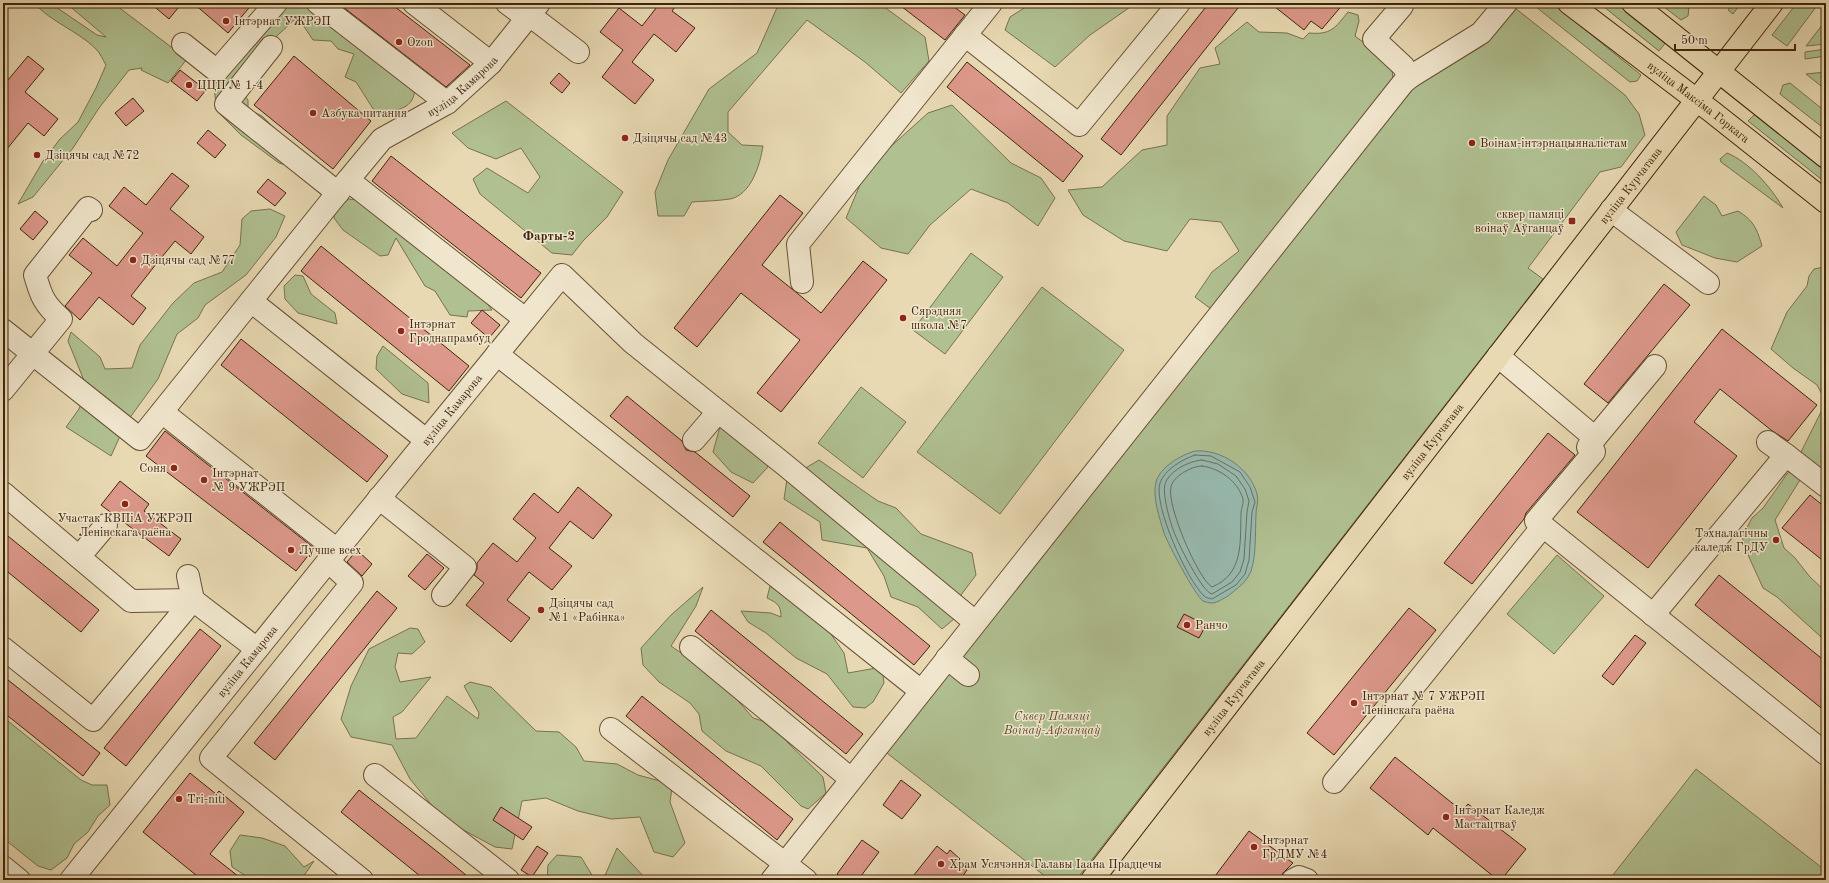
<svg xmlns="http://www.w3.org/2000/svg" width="1829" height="883" font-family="'Old Standard TT',serif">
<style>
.green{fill:#b0c091;stroke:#78724f}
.water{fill:#97bab0;stroke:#747e6f}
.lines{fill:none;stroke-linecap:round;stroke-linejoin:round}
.shore{stroke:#6c6f5e;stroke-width:1}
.building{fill:#dc988a;stroke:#40240d}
.minor-casing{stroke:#6a5136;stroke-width:24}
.major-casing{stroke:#40240d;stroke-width:24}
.minor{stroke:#f0e6cd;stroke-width:22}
.major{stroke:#e8d9b2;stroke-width:22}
.poi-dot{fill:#8f2418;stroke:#f0e6cd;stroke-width:1.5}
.labels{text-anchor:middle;stroke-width:3;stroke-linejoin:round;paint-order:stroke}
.poi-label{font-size:12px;fill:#40240d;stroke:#f0e6cd;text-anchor:start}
.street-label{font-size:12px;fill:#40240d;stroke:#f0e6cd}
.park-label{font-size:12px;font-style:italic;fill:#5c4b2e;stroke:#f0e6cd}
.neighbourhood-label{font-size:13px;font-weight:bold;fill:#40240d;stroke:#f0e6cd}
</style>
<rect width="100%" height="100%" fill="#e8d9b2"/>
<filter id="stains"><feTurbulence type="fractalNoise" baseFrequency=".005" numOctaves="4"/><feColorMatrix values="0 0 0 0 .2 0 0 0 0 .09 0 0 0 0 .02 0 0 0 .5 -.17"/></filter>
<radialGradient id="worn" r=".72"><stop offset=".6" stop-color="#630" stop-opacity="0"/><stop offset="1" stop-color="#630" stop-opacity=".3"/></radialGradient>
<path class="green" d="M34 3H50L97 35 106 37 66 3H113L187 59 168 83 141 70 142 68 129 70 99 108 73 148 33 197 18 204 43 161 60 139 78 122 96 88 106 65C103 60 100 53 96 49 78 31 51 22 34 3Z
M282 3H303L317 12 318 23 341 27 415 85C415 112 397 108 377 115L356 82 345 77 354 54 338 49 331 41 313 40 301 22 294 20 264 48 237 86 248 100V109L262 116 297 150 302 170 279 163 241 135 217 111 213 80Z
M779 3H879L925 37 929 61 901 93 865 62 807 20 728 112V132L742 145 763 146C760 165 751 195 730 199 717 201 704 201 692 202L684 216H658L655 192 668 160 709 89 757 53Z
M1032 3H1136L1090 35 1055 67 1005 30 1010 17Z
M1531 3H1552L1641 75 1637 81 1630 82Z
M1599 3H1618L1667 41 1659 51Z
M1659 3H1684L1689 7 1688 16 1681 20Z
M1733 3H1741L1733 14 1728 10Z
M1797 3H1819L1787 46 1772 35Z
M1515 8 1625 95 1639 114 1645 135 1621 167 1600 172 1528 268 1543 279 1076 880H1050L883 750 1403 94 1484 45Z
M1348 12 1358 15 1359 21 1355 36 1385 59 1392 69 1394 89 1211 309 1195 297 1212 272 1239 251 1221 222 1190 219 1167 251 1124 241 1083 215 1068 190 1102 187 1142 150 1167 145V116L1200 68 1220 64 1215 48 1247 22 1259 32 1287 33 1303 39 1309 33C1331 35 1335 28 1348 12Z
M1826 20V44L1806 46Z
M1826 49V56L1805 59V52Z
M1826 72V90L1806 74Z
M1790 83 1826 112V130L1780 94 1783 85Z
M506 101 623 192 607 217 583 241 572 255 552 253 480 194 473 179 487 168 528 193 540 177 521 148 496 159 468 148 452 133Z
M952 105 1011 163 1041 178 1055 198 1038 226 1008 203 971 189 930 225 908 254 881 248 846 218 867 168 928 113Z
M1756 113 1826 169V183L1748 121Z
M1727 153C1749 162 1771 187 1783 208L1721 162 1720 159Z
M1704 196 1716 205 1722 216 1738 211C1754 221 1757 229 1762 246L1737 262 1715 258 1682 245 1676 232Z
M337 198 370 201 477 290 492 310 468 311 467 317 450 315 435 291 425 286 396 238 388 255 380 256 343 230 334 218Z
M270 209 285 216 276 237 246 275 205 305 198 318 177 334 158 379 126 423 111 456 66 427 79 409 87 388 68 341 71 332 100 357 105 369 132 368 140 345 173 303 194 283 222 272 240 245 242 219 251 211Z
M971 253 1003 277 945 354 913 330Z
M1824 267 1826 269V402L1817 385 1793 368 1771 349 1787 312 1807 286 1809 276 1814 269Z
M295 275 303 276 311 294 335 313 337 324 298 313 285 299 284 286Z
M1042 287 1124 350 1000 514 917 452Z
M383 346 428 383 429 403 402 394 376 369 377 356Z
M861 387 906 422 863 478 818 443Z
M1826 402V478L1810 464 1775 520 1784 548 1795 558 1810 577 1826 592V637H1821L1777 597 1763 588 1749 557 1742 537 1752 518 1763 508 1787 474 1792 470Z
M721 423 760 452 768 467 753 483 731 472 713 452Z
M819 460 878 501 896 508 921 534 972 553 976 575 961 595 954 619 942 629 918 607 891 597 884 576 867 548 822 540 820 522 784 499 787 479Z
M1557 555 1604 596 1554 654 1507 614Z
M770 586 826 627 844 653 848 673 882 667 884 683 873 702 865 708 853 707 827 674 796 658 766 633 748 622 741 611 771 613 781 617C781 605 777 603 767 598Z
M703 587 696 606 671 646 687 657 733 695 753 718 778 726 788 743 823 777 826 793 808 809 801 806 761 766 726 751 702 731 699 714 690 703 659 682 643 665 641 648 671 615Z
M410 628 418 629 425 642 412 654 398 653 395 667 400 682 431 677 402 712 393 717 396 739 416 738 447 696 478 719 479 713 464 686 470 682 491 687 536 731 559 732 576 747 584 761 617 764 638 775 660 781 672 788 670 802 685 843 673 857 654 852 640 817 611 819 578 811 546 798 522 801 512 849 495 847 443 819 410 779 392 745 351 737 341 719 351 686 369 649Z
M3 717 81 780 92 785H107L110 805 98 816 88 832 74 844 67 858 51 870 38 866 3 838Z
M1696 769 1826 871V880H1609Z
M240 835 262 838 285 846 304 867 314 861 301 880H252L232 867 230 851Z
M617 848 647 880H603Z
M557 855 581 857 595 880H547L548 865Z"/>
<path class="water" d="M1195 451C1221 449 1250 468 1257 494 1259 502 1256 507 1256 515 1255 531 1257 564 1248 577 1243 585 1235 590 1228 596 1224 598 1217 603 1212 603 1210 603 1205 602 1203 601 1195 595 1168 544 1164 533 1160 519 1152 497 1156 482 1160 467 1181 455 1195 451Z"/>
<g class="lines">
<path class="shore" d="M1195 455 1211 456 1240 472 1250 487 1255 502 1252 512 1249 560 1245 574 1236 585 1212 599C1209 598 1206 598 1204 596 1187 580 1153 505 1160 483 1164 470 1183 459 1195 455Z
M1202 460 1218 464 1236 476 1245 489 1249 501 1247 512 1244 559 1240 572 1232 582 1212 594C1202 592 1178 543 1174 532 1170 522 1162 494 1165 484 1169 471 1189 461 1202 460Z
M1202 466C1219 468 1238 481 1243 499 1244 503 1241 509 1241 513 1240 542 1244 574 1212 587 1198 579 1166 504 1171 487 1173 476 1192 466 1202 466Z"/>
</g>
<path class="building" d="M150 3H182L169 19Z
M193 3H253L228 33Z
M338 3H390L470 65 446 87Z
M660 3H678L672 11 695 28 676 52 654 34 632 62 654 80 635 104 602 77 623 50 600 32 619 8 642 26Z
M897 3H949L965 15 945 40Z
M1209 3H1242L1121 155 1101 139Z
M1270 3H1344L1322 29 1311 21 1304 30Z
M28 56 44 69 25 92 58 119 44 136 28 123 3 154V86Z
M294 56 371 121 333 169 254 105Z
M967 62 1083 156 1063 182 947 87Z
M180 70 206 90 197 101 171 81Z
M559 73 570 83 562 93 550 83Z
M133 98 144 111 126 126 115 113Z
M208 130 226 145 215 158 197 143Z
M391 156 541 273 521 298 372 181Z
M172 173 189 186 170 209 204 237 191 254 175 241 153 268 131 296 146 308 133 325 99 297 80 320 65 306 92 273 69 255 83 238 117 266 143 233 109 206 124 187 146 205Z
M268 179 286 193 275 206 257 192Z
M780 195 803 213 762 265 797 293 821 313 863 261 887 280 781 412 757 393 800 340 741 293 697 347 674 328Z
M35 211 48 222 33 240 20 229Z
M321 246 469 366 449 391 301 271Z
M1664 284 1690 305 1608 403 1584 384Z
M482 310 500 325 489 338 471 323Z
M1722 329 1817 405 1788 441 1771 430 1720 389 1694 422 1737 456 1648 568 1577 512Z
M241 339 388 456 367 482 221 365Z
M627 396 682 441 686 450 695 452 750 496 733 517 610 416Z
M165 431 314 548 296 571 146 456Z
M1548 433 1575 455 1526 513 1524 519 1472 584 1444 563Z
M120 481 149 504 144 511 181 539 169 556 101 505Z
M578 487 612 515 593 539 570 521 549 548 572 566 552 590 529 572 507 600 530 618 511 642 466 605 484 583 474 575 477 569V563L493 543 517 562 536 538 513 519 534 493 558 513Z
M1810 495 1826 508V563L1782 528Z
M780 522 930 646 914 665 763 542Z
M3 532 99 610 81 632 3 568Z
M357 550 372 564 362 576 347 562Z
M427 554 444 568 425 590 408 576Z
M1719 575 1826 662V712L1695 605Z
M377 591 397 608 275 760 254 743Z
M1409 608 1436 630 1334 755 1307 733Z
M711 610 863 734 846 754 695 631Z
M1184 614 1206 625 1199 638 1177 627Z
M200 629 221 646 126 766 104 748Z
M1635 635 1646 643 1613 685 1602 676Z
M3 676 100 753 83 776 3 712Z
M642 696 793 819 777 840 626 716Z
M1395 757 1462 811 1468 804 1526 849 1501 880H1498L1433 828 1428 835 1370 788Z
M190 773 216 794 219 791 244 812 210 854 243 880H202L143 832Z
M901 780 921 795 902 819 883 805Z
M359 790 439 853 472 880H425L341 812Z
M501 807 532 827 523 840 493 820Z
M1249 831 1293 863 1283 873 1280 880H1212Z
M862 840 879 852 858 880H845L837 874Z
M537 846 548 853 532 877 521 870Z
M937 846 947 854 950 850 960 859 957 862 967 870 960 880H910Z"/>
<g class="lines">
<defs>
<g id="minor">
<path d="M318 3 447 103"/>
<path d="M414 3 491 63"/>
<path d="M507 3 527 18 536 20 578 52"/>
<path d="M1402 6 1374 39 1403 66 1410 77"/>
<path d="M965 35 1079 125 1179 3"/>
<path d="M183 44 217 71 276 3"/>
<path d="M271 47 226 104 338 193"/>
<path d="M1611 210 1708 283"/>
<path d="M802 282 798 244 991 3"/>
<path d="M251 301 426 440"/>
<path id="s1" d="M525 319 348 180 382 139 447 103 491 63 539 3"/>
<path d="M3 330 140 439 348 180"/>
<path d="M497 354 921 691"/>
<path d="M1498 356 1595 438 1655 366"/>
<path d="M3 390 61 319C44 304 41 296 35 275L88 208 91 210"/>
<path d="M162 412 337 550"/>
<path d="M694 440 718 412"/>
<path d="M1786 455 1826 486"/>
<path d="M3 493 131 601 193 600 188 576"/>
<path d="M379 498 465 567 443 595"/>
<path d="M1543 526 1536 521 1594 452 1588 447 1595 438"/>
<path d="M79 557 106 525"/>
<path d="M328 561 352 583 211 758 362 880"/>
<path d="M1653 615 1786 455 1768 442"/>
<path d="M691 647 851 779"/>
<path d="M3 648 93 720 193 600 257 649"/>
<path d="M947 658 968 675"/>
<path d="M611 729 806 880"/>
<path d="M375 775 508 880"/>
<path d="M1334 782 1384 723 1543 526 1826 754"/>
<path d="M3 867 19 880"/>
<path id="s2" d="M71 880 337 550 562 275 633 343 785 465 975 622"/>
<path d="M772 880 1403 83 1410 77 1481 33 1506 3"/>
<path d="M1293 880 1299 877 1307 880"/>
</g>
<g id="major">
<path id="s3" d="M1569 3 1711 111 1826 202"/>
<path d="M1633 3 1826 157"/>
<path id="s4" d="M1092 880 1772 3"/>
</g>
</defs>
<use href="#minor" class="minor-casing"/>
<use href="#major" class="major-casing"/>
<use href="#minor" class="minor"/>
<use href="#major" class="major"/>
</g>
<g class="poi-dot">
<circle cx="226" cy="21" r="4"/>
<circle cx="399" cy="42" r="4"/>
<circle cx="189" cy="85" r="4"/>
<circle cx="313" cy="113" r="4"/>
<circle cx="625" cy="138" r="4"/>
<circle cx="1472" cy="143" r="4"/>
<circle cx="37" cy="155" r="4"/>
<rect x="1568" y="217" width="8" height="8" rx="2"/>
<circle cx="133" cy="260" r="4"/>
<circle cx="903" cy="318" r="4"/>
<circle cx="401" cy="331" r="4"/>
<circle cx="174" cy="468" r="4"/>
<circle cx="204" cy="480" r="4"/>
<circle cx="125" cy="504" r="4"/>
<circle cx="1776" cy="540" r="4"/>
<circle cx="291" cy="550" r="4"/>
<circle cx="541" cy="610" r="4"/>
<circle cx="1187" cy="625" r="4"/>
<circle cx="1354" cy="703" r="4"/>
<circle cx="179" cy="799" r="4"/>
<circle cx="1446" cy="817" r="4"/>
<circle cx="1254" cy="847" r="4"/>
<circle cx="941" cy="864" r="4"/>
</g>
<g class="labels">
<g class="poi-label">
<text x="234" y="25">Інтэрнат УЖРЭП</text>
<text x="407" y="46">Ozon</text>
<text x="197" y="89">ЦЦП № 1-4</text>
<text x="321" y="117">Азбука питания</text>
<text x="633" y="142">Дзіцячы сад №43</text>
<text x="1480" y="147">Воінам-інтэрнацыяналістам</text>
<text x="45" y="159">Дзіцячы сад №72</text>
<text x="1564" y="218" text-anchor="end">сквер памяці<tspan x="1564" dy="14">воінаў Аўганцаў</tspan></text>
<text x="141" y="264">Дзіцячы сад №77</text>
<text x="911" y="315">Сярэдняя<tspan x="911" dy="14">школа №7</tspan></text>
<text x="409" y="328">Інтэрнат<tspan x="409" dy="14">Гроднапрамбуд</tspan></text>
<text x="166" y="472" text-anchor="end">Соня</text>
<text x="212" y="477">Інтэрнат<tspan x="212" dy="14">№ 9 УЖРЭП</tspan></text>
<text x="125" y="522" text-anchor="middle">Участак КВПіА УЖРЭП<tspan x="125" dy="14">Ленінскага раёна</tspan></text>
<text x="1768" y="537" text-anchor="end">Тэхналагічны<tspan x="1768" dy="14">каледж ГрДУ</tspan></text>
<text x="299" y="554">Лучше всех</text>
<text x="549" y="607">Дзіцячы сад<tspan x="549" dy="14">№1 «Рабінка»</tspan></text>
<text x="1195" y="629">Ранчо</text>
<text x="1362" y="700">Інтэрнат № 7 УЖРЭП<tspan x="1362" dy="14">Ленінскага раёна</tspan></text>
<text x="187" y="803">Tri-niti</text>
<text x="1454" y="814">Інтэрнат Каледж<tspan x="1454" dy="14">Мастацтваў</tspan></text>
<text x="1262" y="844">Інтэрнат<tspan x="1262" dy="14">ГрДМУ №4</tspan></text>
<text x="949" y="868">Храм Усячэння Галавы Іаана Прадцечы</text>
</g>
<g class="street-label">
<text dy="4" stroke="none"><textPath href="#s1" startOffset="375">вуліца Камарова</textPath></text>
<text dy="4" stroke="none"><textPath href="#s3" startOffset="163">вуліца Максіма Горкага</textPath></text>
<text dy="4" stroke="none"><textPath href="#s4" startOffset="879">вуліца Курчатава</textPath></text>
<text dy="4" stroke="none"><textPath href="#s2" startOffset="605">вуліца Камарова</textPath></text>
<text dy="4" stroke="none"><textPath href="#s4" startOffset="555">вуліца Курчатава</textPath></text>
<text dy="4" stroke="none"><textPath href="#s2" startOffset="281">вуліца Камарова</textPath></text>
<text dy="4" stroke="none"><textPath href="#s4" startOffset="231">вуліца Курчатава</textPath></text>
</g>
<g class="park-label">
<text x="1052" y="720">Сквер Памяці<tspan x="1052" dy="14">Воінаў-Афганцаў</tspan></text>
</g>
<g class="neighbourhood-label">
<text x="549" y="240">Фарты-2</text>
</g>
</g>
<rect width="1829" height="883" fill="none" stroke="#e8d9b2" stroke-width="16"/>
<rect x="4" y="4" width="1821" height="875" fill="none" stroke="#40240d" stroke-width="2"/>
<rect x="8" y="8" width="1813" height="867" fill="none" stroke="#40240d"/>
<path d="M1675 44v6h120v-6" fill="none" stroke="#40240d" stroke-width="2"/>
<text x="1681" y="44" font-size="12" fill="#40240d" stroke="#f0e6cd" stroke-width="3" paint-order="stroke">50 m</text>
<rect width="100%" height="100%" filter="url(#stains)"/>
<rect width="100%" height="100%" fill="url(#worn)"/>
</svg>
